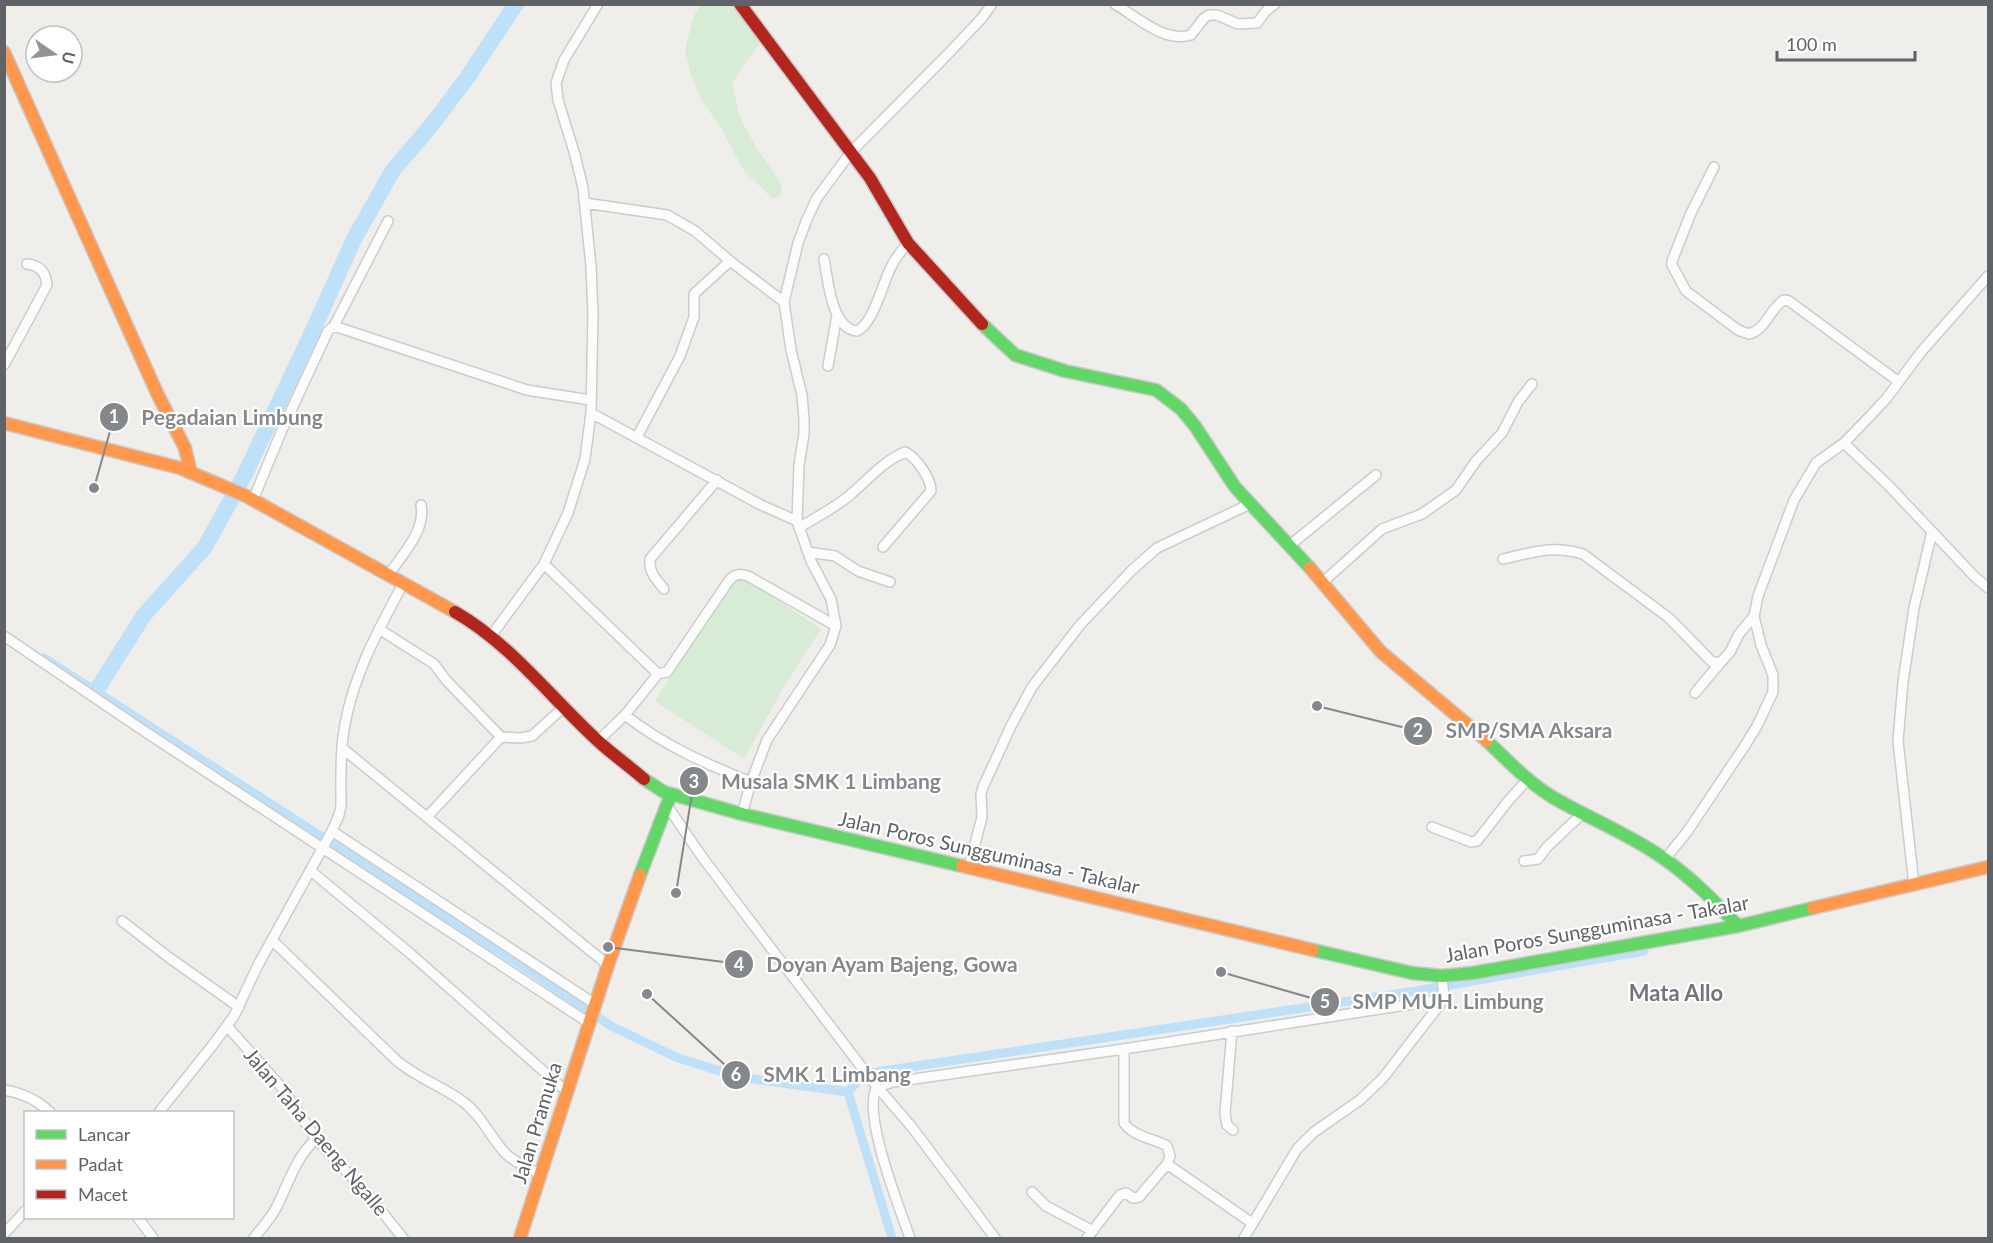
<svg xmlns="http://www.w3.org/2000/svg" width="1993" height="1243" font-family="Lato,sans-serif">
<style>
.green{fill:#d8ebd6}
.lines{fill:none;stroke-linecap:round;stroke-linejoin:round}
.canal{stroke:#bfe0f9;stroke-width:9}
.river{stroke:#bfe0f9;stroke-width:16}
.street-casing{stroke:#cbcccc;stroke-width:12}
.fast-casing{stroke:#cacacb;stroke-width:15}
.slow-casing{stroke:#cacacb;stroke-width:15}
.jam-casing{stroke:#cacacb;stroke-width:15}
.street{stroke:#fdfcfc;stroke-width:9}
.fast{stroke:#63d668;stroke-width:12}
.slow{stroke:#ff974d;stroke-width:12}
.jam{stroke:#b3261e;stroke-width:12}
.labels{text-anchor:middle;stroke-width:4.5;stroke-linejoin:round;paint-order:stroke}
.street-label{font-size:20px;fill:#5f6368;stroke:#fff}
.quarter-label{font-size:22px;font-weight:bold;fill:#70757a;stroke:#fff}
.leader{fill:none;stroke:#84888a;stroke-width:2}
.callout-dot{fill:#84888a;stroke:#fff;stroke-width:2}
.mark-label{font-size:18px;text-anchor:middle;font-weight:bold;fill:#fff}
.callout-label{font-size:21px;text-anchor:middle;font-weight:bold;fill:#84888a;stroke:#fff;stroke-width:4.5;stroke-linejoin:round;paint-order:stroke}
</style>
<rect width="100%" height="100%" fill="#efeeea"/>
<path class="green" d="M700 5H733L749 19 763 39 745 63 732 84 740 118 756 147 782 185 781 194 773 199 744 171 720 126 702 101 691 75 685 49 693 18Z
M736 572 821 629 782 690 744 759 655 701Z"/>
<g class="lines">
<path class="canal" d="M44 658 541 978 611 1026 678 1058 739 1077 848 1092
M848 1092 864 1074 883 1071 1416 991 1644 951
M848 1092 892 1238"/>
<path class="river" d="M96 691 144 615 205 547 244 476 310 337 354 239 393 170 430 127 467 78 516 4"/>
<defs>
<path id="street" d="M1115 4C1137 17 1164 43 1191 35L1204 18 1209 15H1217L1238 24 1257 23 1266 11 1275 4
M1714 167 1691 213 1672 261V265L1686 291 1738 330 1749 334C1766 330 1770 308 1784 300L1789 301 1899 382
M585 203 667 215 695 231 730 261 784 302
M824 259C828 279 831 329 857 331 873 325 883 282 891 267 895 258 902 250 908 243
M334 326 388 221
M4 365 47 285C46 273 40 265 27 264
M828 366 837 315
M591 413 761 505 797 521
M637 437 680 356 694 317V294L730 261
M1844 443 1889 486 1975 577 1988 588
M253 500 282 430 328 331 334 326 527 390 590 400
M799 528C816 517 835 508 850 495 869 479 882 462 905 452 916 457 931 478 931 491L883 547
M1289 546 1376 475
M808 552 835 556 858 571 890 582
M1503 559C1535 552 1551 545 1583 554L1669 618 1712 662H1721L1730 652 1739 634 1754 616
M544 564 658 674 667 672 728 582C734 574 739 573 748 576L836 626
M389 574C403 554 426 530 421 505
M1323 582 1382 529 1422 514 1456 490 1476 461 1502 433 1518 402 1532 384
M664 589C656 579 649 573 650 559L717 480
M379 629 434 664 446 680 501 737
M4 636 141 729 589 1023
M491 636 544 564 568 513 585 459 591 413 593 313 591 266 583 188 575 155 558 100 556 83 564 60 598 4
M1695 693 1721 662
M625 715C663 745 706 764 751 782
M598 741 625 715 658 674
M342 748 608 965
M666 804 700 854 745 914 873 1082 911 1126 995 1238
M742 814 751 782 767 740 830 645 836 626 831 599 811 561 797 521 799 465 804 434V419L802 395 791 350 784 302 798 243 807 219 817 198 851 152 947 55 982 18 992 4
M427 817 501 737 520 738 532 736 565 706
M1432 827 1471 842 1477 841 1509 800 1528 779
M332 831 595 1004
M1665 859 1687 832 1746 744 1757 726 1773 692V675L1761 645 1754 616 1758 596 1794 500 1816 463 1844 443 1871 415 1886 399 1921 352 1988 276
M1524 861 1538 859 1547 847 1583 813
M969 867 982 817 981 794 983 787 1011 726 1032 687 1080 625 1132 570 1157 548 1250 504
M311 871 412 955 567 1092
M1914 885 1898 741 1903 682 1914 608 1932 532
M122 921 171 959 239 1007
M272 940 395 1059C415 1077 440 1085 462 1101 481 1114 490 1137 506 1154 516 1163 530 1169 542 1175
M227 1026 283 1089 316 1139 370 1197 403 1238
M1232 1031 1225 1113 1227 1125 1233 1130
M1124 1049V1123C1134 1137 1153 1138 1167 1146L1170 1156 1167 1164 1252 1223
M4 1090C23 1093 37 1100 50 1112
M159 1112 212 1046 234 1016 258 965 332 831 339 815 341 806C341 783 340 760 343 737 350 681 378 630 404 582
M1032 1192 1046 1206 1093 1231
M138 1218 153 1238
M4 1234 26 1210
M254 1238C261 1228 270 1220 276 1208 289 1183 295 1158 316 1139
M910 1238C900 1209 861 1112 877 1087L893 1082 1124 1049 1444 999
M1087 1238 1120 1195 1126 1193 1133 1198 1139 1197 1167 1164
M1244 1238 1297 1149 1314 1132 1360 1100 1383 1078 1444 999 1442 976"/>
<path id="fast" d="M982 324 1015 355 1065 371 1156 390 1181 409 1195 426 1235 487 1310 568
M1487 741C1508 761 1529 783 1554 798 1590 819 1629 834 1663 858 1691 877 1715 902 1738 926
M644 779 664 792 742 814 962 866
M640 875 671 794
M1313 950 1412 973 1442 976 1473 973 1738 926 1813 908"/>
<path id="slow" d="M4 52 157 393 185 448 191 473
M4 423 180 468 246 496 455 612
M1310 568 1381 652 1487 741
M962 866 1313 950
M1813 908 1988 867
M520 1238 608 965 640 875"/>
<path id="jam" d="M740 4 870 178 908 243 982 324
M455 612C511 644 551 698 598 741 612 754 629 766 644 779"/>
</defs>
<use href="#street" class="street-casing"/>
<use href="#fast" class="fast-casing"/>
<use href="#slow" class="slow-casing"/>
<use href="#jam" class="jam-casing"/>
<use href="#street" class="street"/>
<use href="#fast" class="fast"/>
<use href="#slow" class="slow"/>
<use href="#jam" class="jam"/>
</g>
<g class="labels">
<g class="street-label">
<text transform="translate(989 853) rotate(13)" y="7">Jalan Poros Sungguminasa - Takalar</text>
<text transform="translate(1597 929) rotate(-10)" y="7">Jalan Poros Sungguminasa - Takalar</text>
<text transform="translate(537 1123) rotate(-73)" y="7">Jalan Pramuka</text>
<text transform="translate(316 1132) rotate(50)" y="7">Jalan Taha Daeng Ngalle</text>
</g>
<g class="quarter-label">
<text x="1676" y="1001">Mata Allo</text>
</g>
</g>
<path class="leader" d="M94 488L114 417M1317 706L1418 731M676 893L694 781M608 947L739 964M1221 972L1325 1002M647 994L736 1075"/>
<g class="callout-dot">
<circle cx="94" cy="488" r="6"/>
<circle cx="1317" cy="706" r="6"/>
<circle cx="676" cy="893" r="6"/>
<circle cx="608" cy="947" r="6"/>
<circle cx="1221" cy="972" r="6"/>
<circle cx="647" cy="994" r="6"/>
<circle cx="114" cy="417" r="15"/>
<circle cx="1418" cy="731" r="15"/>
<circle cx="694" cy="781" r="15"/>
<circle cx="739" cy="964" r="15"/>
<circle cx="1325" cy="1002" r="15"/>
<circle cx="736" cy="1075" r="15"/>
</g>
<g class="mark-label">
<text x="114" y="423">1</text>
<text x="1418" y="737">2</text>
<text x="694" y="788">3</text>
<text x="739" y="971">4</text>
<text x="1325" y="1008">5</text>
<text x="736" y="1081">6</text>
</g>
<g class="callout-label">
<text x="232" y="425">Pegadaian Limbung</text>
<text x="1529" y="738">SMP/SMA Aksara</text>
<text x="831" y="789">Musala SMK 1 Limbang</text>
<text x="892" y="972">Doyan Ayam Bajeng, Gowa</text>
<text x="1448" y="1009">SMP MUH. Limbung</text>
<text x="837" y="1082">SMK 1 Limbang</text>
</g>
<rect width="1993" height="1243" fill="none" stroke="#5f6368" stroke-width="12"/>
<rect x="24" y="1111" width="210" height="108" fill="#ffffff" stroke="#bfc1c3" stroke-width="1.5"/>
<rect x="36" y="1130" width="30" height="9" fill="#63d668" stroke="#bfc1c3" stroke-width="1.5"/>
<text x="78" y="1141" font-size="18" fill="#5f6368">Lancar</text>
<rect x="36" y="1160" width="30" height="9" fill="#ff974d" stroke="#bfc1c3" stroke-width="1.5"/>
<text x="78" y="1171" font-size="18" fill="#5f6368">Padat</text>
<rect x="36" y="1190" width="30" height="9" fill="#b3261e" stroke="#bfc1c3" stroke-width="1.5"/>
<text x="78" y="1201" font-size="18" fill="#5f6368">Macet</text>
<g transform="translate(54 54) rotate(104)"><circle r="28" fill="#ffffff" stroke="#bfc1c3" stroke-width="1.5"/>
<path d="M0-4.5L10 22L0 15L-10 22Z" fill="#919496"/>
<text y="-9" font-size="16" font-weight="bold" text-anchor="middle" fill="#5f6368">U</text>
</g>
<path d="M1777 51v9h138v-9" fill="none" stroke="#5f6368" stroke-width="3"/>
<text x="1786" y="51" font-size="18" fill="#5f6368" stroke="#ffffff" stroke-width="4.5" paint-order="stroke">100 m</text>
</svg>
